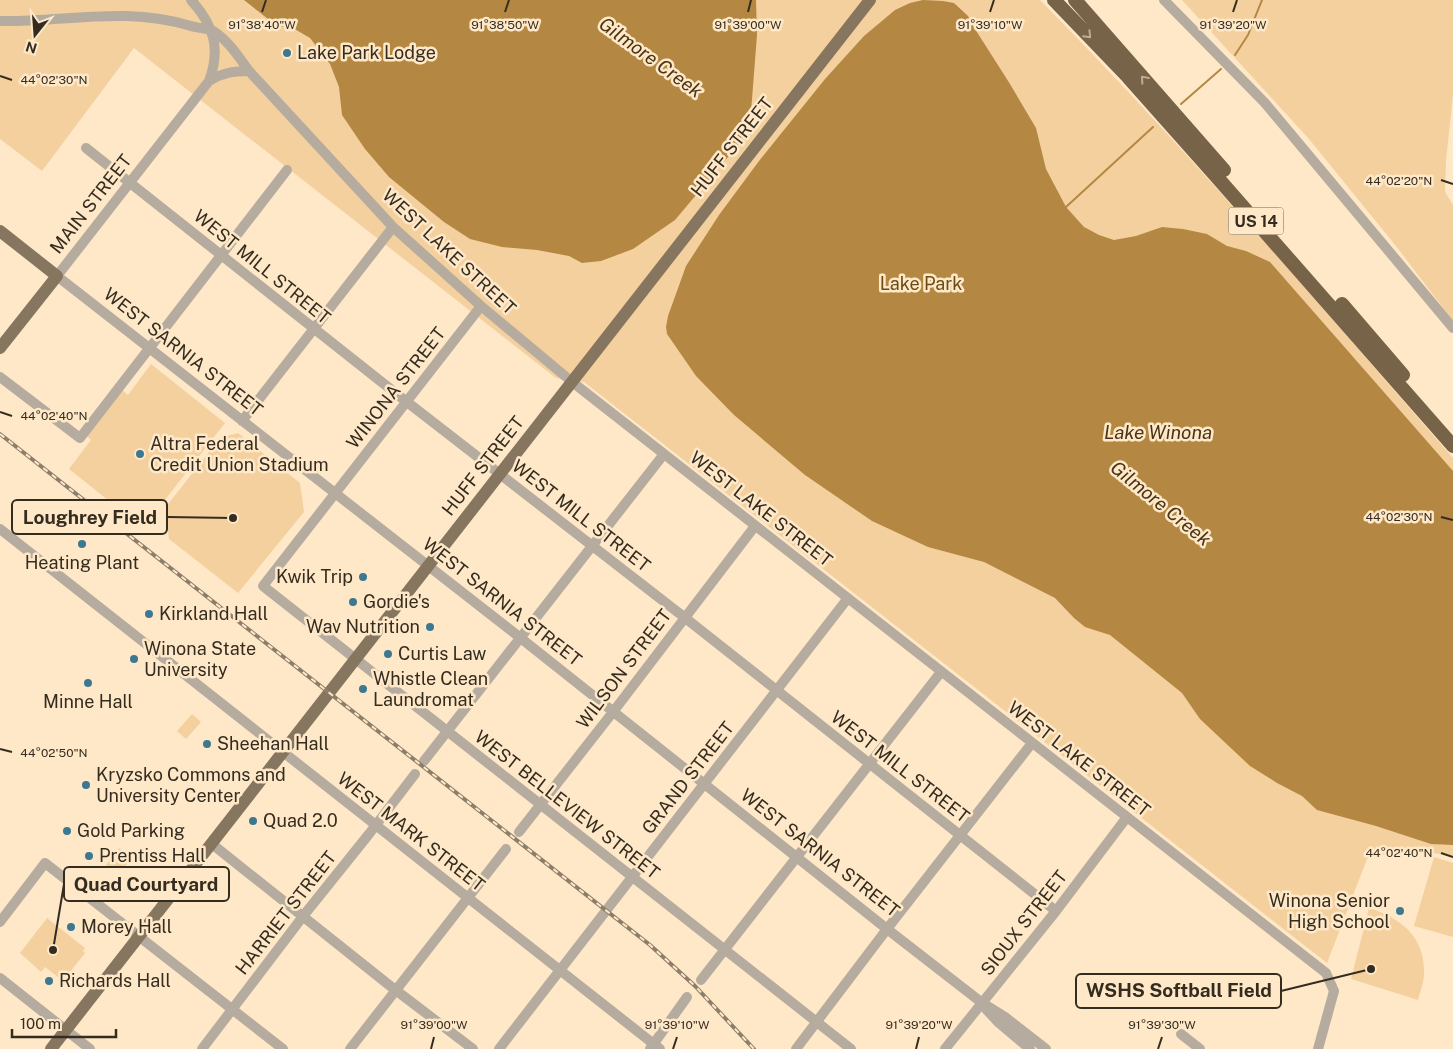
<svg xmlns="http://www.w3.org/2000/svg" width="1453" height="1049" font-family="'Public Sans',sans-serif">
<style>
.green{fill:#f4d09e}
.water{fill:#b48843}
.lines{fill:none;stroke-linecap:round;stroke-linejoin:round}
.stream{stroke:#b48843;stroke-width:2}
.minor{stroke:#b5ac9f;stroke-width:10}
.major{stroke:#87765f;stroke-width:12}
.highway{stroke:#776348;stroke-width:14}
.rail-casing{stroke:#8d7e69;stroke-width:4}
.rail{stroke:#fee8c8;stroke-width:2;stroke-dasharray:5.5;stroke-linecap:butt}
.oneway{stroke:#c1ac8e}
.ticks{fill:none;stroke:#352c20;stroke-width:2}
.poi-dot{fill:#3c788f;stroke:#fee8c8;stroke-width:2}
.labels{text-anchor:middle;stroke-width:5;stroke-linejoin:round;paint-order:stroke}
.shield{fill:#fee8c8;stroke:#716452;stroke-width:1}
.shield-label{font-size:16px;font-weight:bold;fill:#352c20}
.poi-label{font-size:18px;fill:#352c20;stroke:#fee8c8;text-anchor:start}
.street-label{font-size:18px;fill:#352c20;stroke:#fee8c8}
.park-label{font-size:18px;fill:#6b4b17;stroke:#fee8c8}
.water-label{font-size:19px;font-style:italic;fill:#483416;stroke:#fee8c8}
.ticks-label{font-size:12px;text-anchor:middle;fill:#352c20;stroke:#fee8c8;stroke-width:5;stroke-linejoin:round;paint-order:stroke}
.leader{fill:none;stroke:#352c20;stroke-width:2}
.callout-dot{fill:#352c20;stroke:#fee8c8;stroke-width:2}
.callout{fill:#fee8c8;stroke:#352c20;stroke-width:2}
.callout-label{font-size:19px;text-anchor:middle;font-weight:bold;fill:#352c20}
</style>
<rect width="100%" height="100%" fill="#fee8c8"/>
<path class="green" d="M0 0H1040C1185 147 1318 303 1453 458V856L1433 853H1390L1367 859 1327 963 584 382 556 378 134 48 42 171 0 139Z
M1182 0H1453V94L1446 161 1445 192 1453 205V321L1396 246 1309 139Z
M151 364 225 423 143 528 69 469 91 440 86 435 122 390 128 395Z
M238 433 300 483 304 512 238 593 169 539 165 508 220 438Z
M192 714 201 722 186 739 177 731Z
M119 848 132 857 118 875 106 865Z
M1434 857 1453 863V937L1414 926Z
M1369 908C1401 918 1425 937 1424 973 1424 982 1420 992 1418 1000L1351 979Z
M47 918 85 948 83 951 85 953 63 981 45 967 41 972 20 953Z"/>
<path class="water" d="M244 0H756L757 35 752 99 751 111 739 144 675 220 633 249 601 261 582 263 569 256 537 250 502 247 470 239 444 222 389 177 365 149 342 115 339 87 330 64 310 38 293 28 277 26Z
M923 0 943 1 954 3 968 16 975 29 1010 84 1036 128 1046 169 1066 207 1084 227 1099 235 1114 240 1136 236 1162 227 1183 229 1207 234 1227 246 1246 251 1270 262 1453 471V845L1431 844 1376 826 1317 810 1302 796 1277 783 1250 766 1200 719 1182 693 1110 635 1085 627 1074 618 1055 598 984 562 928 547 872 521 805 475 734 415 696 376 667 334 666 327 668 316 686 266 719 215 759 161 825 79 864 36 895 10 910 3Z"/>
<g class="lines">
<path class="stream" d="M1235 55 1248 35 1262 0
M1181 104 1221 69
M1066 207 1153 127"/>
<path class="minor" d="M191 0C214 25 221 49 209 81L57 276 513 632 887 929 981 1002 1005 1017 1046 1049
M1164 0 1265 103 1453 328
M0 21C66 22 126 6 191 26 197 28 207 28 213 31 228 40 239 57 249 71L393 227 481 306 571 381 1326 973 1334 991 1318 1049
M209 81C222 73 233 71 249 71
M86 148 398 395 684 617 1056 911
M481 306 263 586 851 1049
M0 377 80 438 287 170
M242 421 393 227
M0 529 660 1049
M424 761 664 454
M519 832 613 712 755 526
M212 844 389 985 473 1049
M0 922 45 863 283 1049
M0 978 90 1049
M701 980 941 672
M986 1009 999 1023 1030 1049
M1181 1034 1200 1049
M202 1049 304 915 369 834 415 774
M350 1049 506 849
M499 1049 848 598
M650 1049 687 997
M796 1049 887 929 1032 743
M945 1049 1056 911 1127 817"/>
<path class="major" d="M0 231 57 276 0 348
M51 1049 870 0"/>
<path class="highway" d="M1054 0 1128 77 1216 176 1453 446
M1075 0 1224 170
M1342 304 1403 375"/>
<defs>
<path id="rail" d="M0 434 650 945 695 986 754 1049"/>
</defs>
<use href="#rail" class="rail-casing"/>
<use href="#rail" class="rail"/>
</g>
<defs><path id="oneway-chevron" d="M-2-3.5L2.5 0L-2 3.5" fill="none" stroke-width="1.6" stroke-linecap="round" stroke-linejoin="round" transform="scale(1.25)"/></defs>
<g class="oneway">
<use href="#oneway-chevron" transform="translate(1088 35) rotate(46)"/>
<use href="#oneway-chevron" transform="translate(1144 79) rotate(-131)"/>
</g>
<path class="ticks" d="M262 12 266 0M505 12 509 0M748 12 751 0M990 12 994 0M1233 12 1237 0M0 76 12 80M1441 180 1453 184M0 412 12 416M1441 517 1453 520M0 749 12 752M1441 853 1453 857M431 1049 434 1037M673 1049 677 1037M916 1049 919 1037M1158 1049 1162 1037"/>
<g class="poi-dot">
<circle cx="287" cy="53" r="5"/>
<circle cx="140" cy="454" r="5"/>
<circle cx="82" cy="544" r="5"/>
<circle cx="363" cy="577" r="5"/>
<circle cx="353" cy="602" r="5"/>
<circle cx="149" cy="614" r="5"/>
<circle cx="430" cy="627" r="5"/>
<circle cx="388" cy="654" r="5"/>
<circle cx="134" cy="659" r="5"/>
<circle cx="88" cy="683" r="5"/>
<circle cx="363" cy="689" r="5"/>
<circle cx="207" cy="744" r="5"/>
<circle cx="86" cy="785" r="5"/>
<circle cx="253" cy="821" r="5"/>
<circle cx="67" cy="831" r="5"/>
<circle cx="89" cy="856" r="5"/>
<circle cx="1400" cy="911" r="5"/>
<circle cx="71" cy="927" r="5"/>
<circle cx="49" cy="981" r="5"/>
</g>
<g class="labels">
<rect class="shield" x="1228.5" y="207.5" width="55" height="27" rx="4"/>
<g class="shield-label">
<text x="1256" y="227">US 14</text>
</g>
<g class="poi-label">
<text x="297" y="59">Lake Park Lodge</text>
<text x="150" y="450">Altra Federal<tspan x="150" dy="21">Credit Union Stadium</tspan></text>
<text x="82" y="569" text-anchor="middle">Heating Plant</text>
<text x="353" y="583" text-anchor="end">Kwik Trip</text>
<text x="363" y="608">Gordie's</text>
<text x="159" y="620">Kirkland Hall</text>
<text x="420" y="633" text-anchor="end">Wav Nutrition</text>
<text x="144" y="655">Winona State<tspan x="144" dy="21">University</tspan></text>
<text x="398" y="660">Curtis Law</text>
<text x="373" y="685">Whistle Clean<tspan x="373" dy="21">Laundromat</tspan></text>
<text x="88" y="708" text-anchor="middle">Minne Hall</text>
<text x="217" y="750">Sheehan Hall</text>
<text x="96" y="781">Kryzsko Commons and<tspan x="96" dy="21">University Center</tspan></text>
<text x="263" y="827">Quad 2.0</text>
<text x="77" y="837">Gold Parking</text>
<text x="99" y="862">Prentiss Hall</text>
<text x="1390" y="907" text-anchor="end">Winona Senior<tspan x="1390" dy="21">High School</tspan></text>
<text x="81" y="933">Morey Hall</text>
<text x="59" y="987">Richards Hall</text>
</g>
<g class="street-label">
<text transform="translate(732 147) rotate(-52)" y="6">HUFF STREET</text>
<text transform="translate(91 204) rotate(-52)" y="6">MAIN STREET</text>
<text transform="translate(449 252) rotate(43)" y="6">WEST LAKE STREET</text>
<text transform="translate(262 267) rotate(39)" y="6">WEST MILL STREET</text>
<text transform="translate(183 352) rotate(38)" y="6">WEST SARNIA STREET</text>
<text transform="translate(396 388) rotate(-52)" y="6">WINONA STREET</text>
<text transform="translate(483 466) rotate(-52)" y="6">HUFF STREET</text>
<text transform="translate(761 509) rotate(38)" y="6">WEST LAKE STREET</text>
<text transform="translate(581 516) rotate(38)" y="6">WEST MILL STREET</text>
<text transform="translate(502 602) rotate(38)" y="6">WEST SARNIA STREET</text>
<text transform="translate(624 669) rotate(-53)" y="6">WILSON STREET</text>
<text transform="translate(1079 759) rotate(38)" y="6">WEST LAKE STREET</text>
<text transform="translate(900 767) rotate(38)" y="6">WEST MILL STREET</text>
<text transform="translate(688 778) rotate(-52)" y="6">GRAND STREET</text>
<text transform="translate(567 805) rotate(38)" y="6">WEST BELLEVIEW STREET</text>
<text transform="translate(411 832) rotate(38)" y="6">WEST MARK STREET</text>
<text transform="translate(820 853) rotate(38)" y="6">WEST SARNIA STREET</text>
<text transform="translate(286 913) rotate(-52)" y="6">HARRIET STREET</text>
<text transform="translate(1024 923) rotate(-52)" y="6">SIOUX STREET</text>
</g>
<g class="park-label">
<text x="921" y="290">Lake Park</text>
</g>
<g class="water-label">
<text transform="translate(651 57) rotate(36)" y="7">Gilmore Creek</text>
<text x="1158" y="439">Lake Winona</text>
<text transform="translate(1161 503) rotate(39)" y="7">Gilmore Creek</text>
</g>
</g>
<g class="ticks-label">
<text x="262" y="29">91°38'40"W</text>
<text x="505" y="29">91°38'50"W</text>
<text x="748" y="29">91°39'00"W</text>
<text x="990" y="29">91°39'10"W</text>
<text x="1233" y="29">91°39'20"W</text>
<text x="54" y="84">44°02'30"N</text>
<text x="1399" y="185">44°02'20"N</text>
<text x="54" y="420">44°02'40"N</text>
<text x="1399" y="521">44°02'30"N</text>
<text x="54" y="757">44°02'50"N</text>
<text x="1399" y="857">44°02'40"N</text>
<text x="434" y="1029">91°39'00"W</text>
<text x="677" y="1029">91°39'10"W</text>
<text x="919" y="1029">91°39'20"W</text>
<text x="1162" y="1029">91°39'30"W</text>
</g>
<path class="leader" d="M233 518L167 517M53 950L64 884M1371 969L1281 991"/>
<g class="callout-dot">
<circle cx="233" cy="518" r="5"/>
<circle cx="53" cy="950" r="5"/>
<circle cx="1371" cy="969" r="5"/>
</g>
<g class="callout">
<rect x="12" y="500" width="155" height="34" rx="5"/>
<rect x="64" y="867" width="165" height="34" rx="5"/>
<rect x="1076" y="974" width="205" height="34" rx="5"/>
</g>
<g class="callout-label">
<text x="90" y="524">Loughrey Field</text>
<text x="146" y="891">Quad Courtyard</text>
<text x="1179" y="997">WSHS Softball Field</text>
</g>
<g transform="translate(35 35) rotate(197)" stroke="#fee8c8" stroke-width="4" paint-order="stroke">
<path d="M0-4L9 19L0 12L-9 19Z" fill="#352c20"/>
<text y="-8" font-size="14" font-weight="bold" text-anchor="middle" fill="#352c20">N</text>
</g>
<path d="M12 1029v8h104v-8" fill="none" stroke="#352c20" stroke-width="2.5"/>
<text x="20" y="1029" font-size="15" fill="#352c20" stroke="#fee8c8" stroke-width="4" paint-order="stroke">100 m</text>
</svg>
